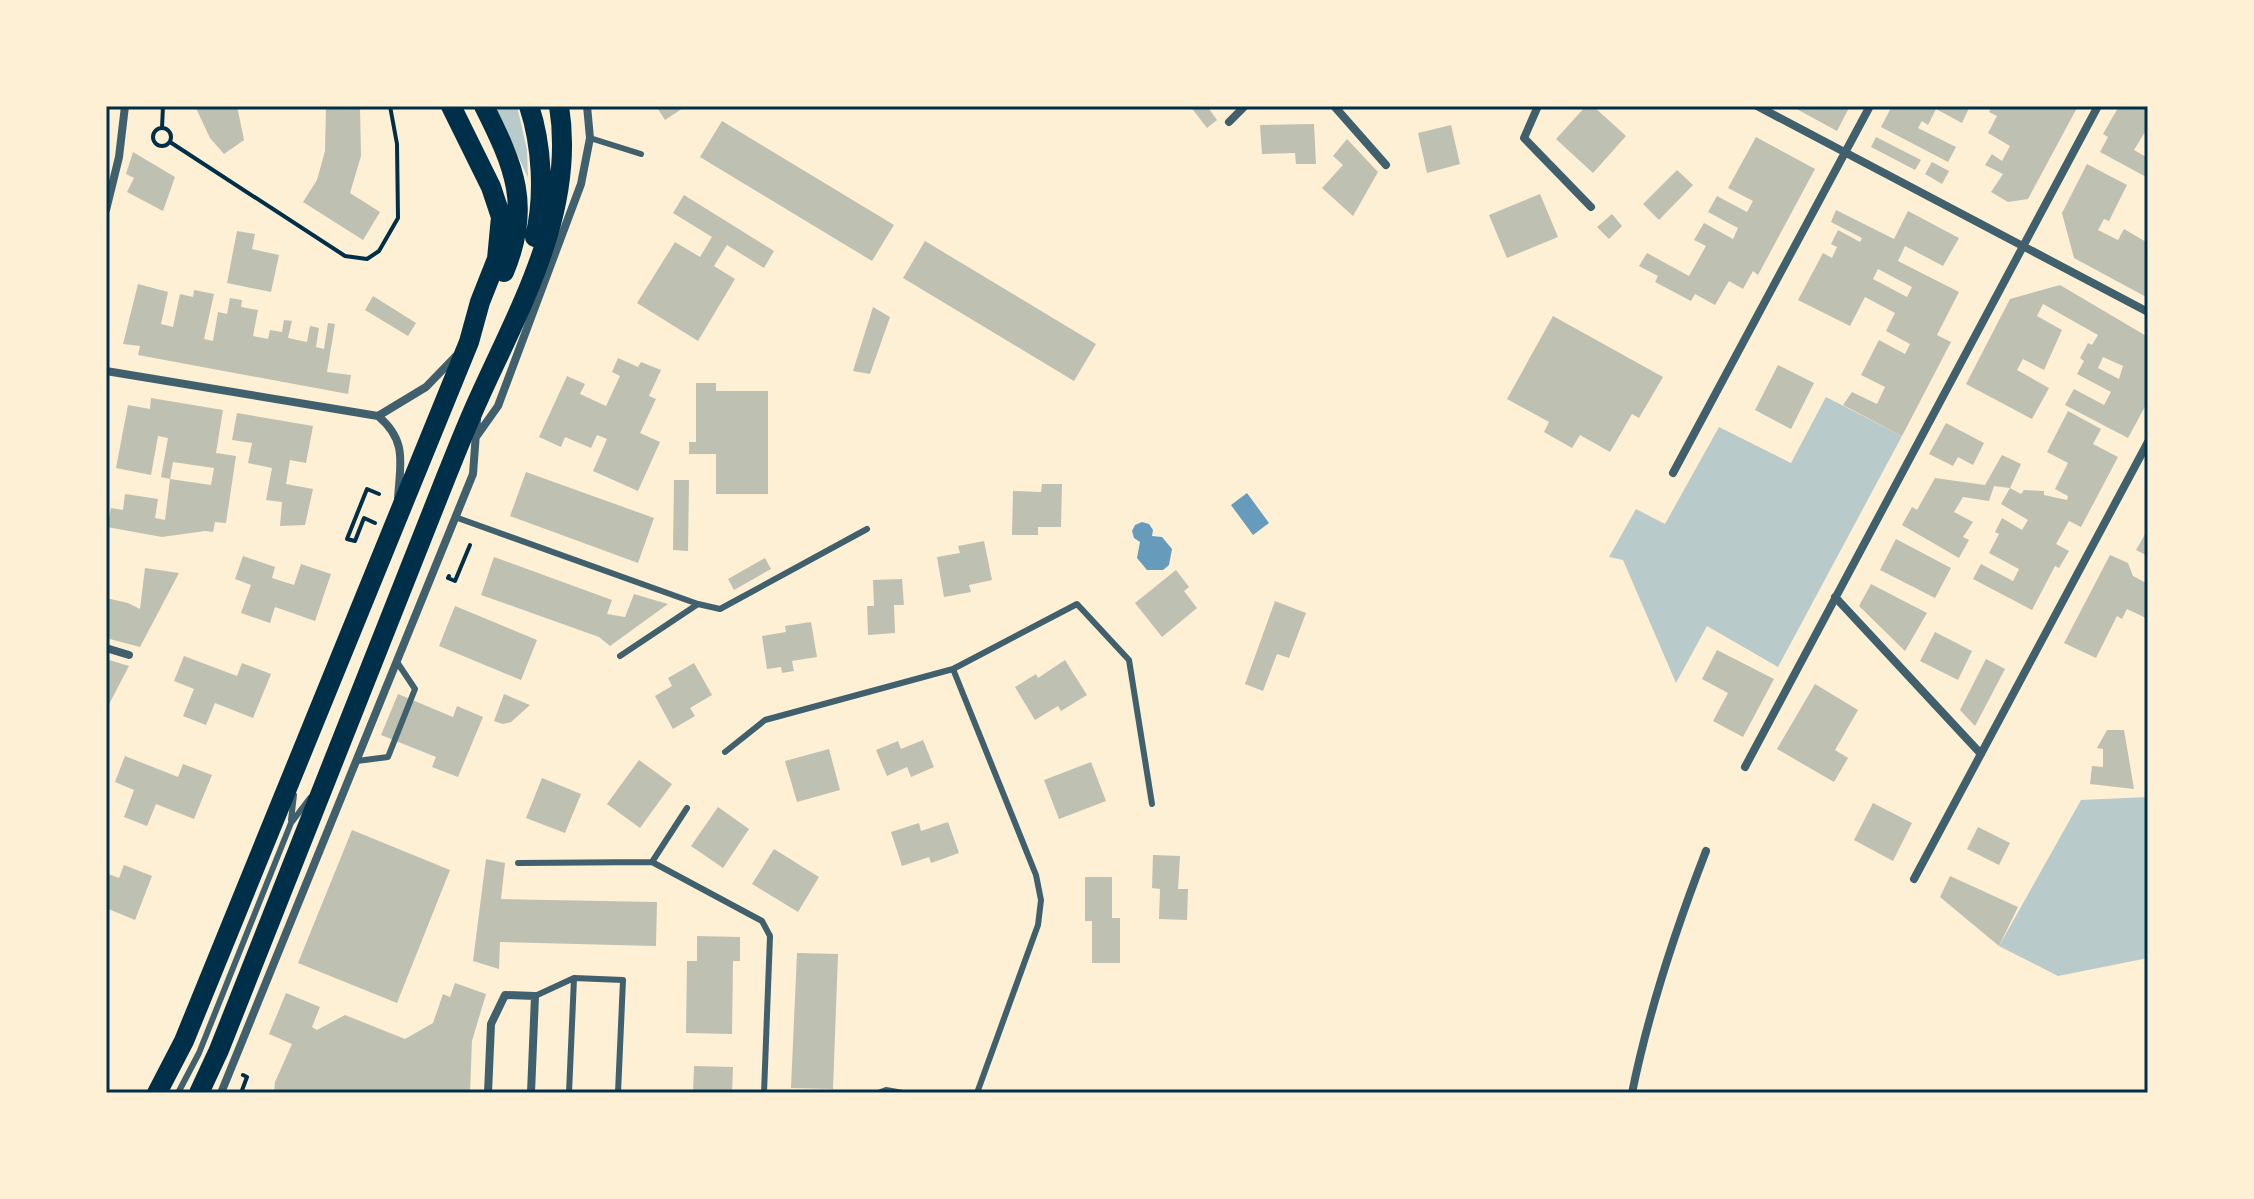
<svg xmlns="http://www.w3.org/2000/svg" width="2254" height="1199" font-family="'Alegreya Sans',sans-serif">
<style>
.green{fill:#b9caca}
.water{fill:#669bbc}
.building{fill:#bec0b2;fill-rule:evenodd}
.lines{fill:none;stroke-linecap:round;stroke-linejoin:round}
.path{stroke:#003049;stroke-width:4}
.service{stroke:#3f606c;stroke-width:6}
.minor{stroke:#3f606c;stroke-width:8}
.primary{stroke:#003049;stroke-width:20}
.neatline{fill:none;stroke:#003049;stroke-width:3}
</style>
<rect width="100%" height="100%" fill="#fdf0d5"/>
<path class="green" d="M495 106H517L527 150 528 178Z
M1826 397 1902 436 1778 667 1707 626 1676 683 1623 560 1609 557 1636 509 1665 524 1719 427 1791 463Z
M2148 797V958L2058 976 1999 946 2081 800Z"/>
<path class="water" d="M1247 493 1269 523 1253 535 1231 505Z
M1142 522 1149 524 1153 530 1152 536 1162 537 1172 549 1169 565 1163 570H1147L1137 558 1140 542 1134 538 1132 531 1135 525Z"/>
<path class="building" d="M195 106H237L244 140 224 154 210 138Z
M326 106H360L361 156 350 193 380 212 363 240 303 202 317 180 325 151Z
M656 106H686L665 120Z
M1190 106H1207L1217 120 1207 128Z
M1586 106H1593L1626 136 1593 173 1556 139Z
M1791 106H1850L1837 131Z
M1892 106H1970L1962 123 1936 109 1928 125 1922 121 1918 128 1956 147 1948 162 1881 127Z
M1992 106H2078L2028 199 2008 202 1991 192 2003 174 1985 165 1992 154 2002 161 2010 146 1988 133 1997 116 1989 112Z
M2119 106H2148V127L2134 150 2148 158V178L2100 152 2108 137 2103 134Z
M722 121 894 225 872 261 700 157Z
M1314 124 1316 164H1296L1295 153 1262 154 1260 125Z
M1451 125 1460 164 1427 173 1418 133Z
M1756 137 1815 169 1758 275 1753 271 1743 289 1729 281 1715 305 1695 294 1691 301 1655 282 1658 276 1639 266 1647 253 1689 276 1706 246 1694 240 1704 223 1733 239 1738 228 1708 212 1717 196 1747 212 1753 201 1728 188Z
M1876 137 1921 160 1915 170 1871 147Z
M1347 139 1378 172 1353 216 1322 188 1343 165 1333 156Z
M133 152 175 177 163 211 127 192 134 178 126 174Z
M1932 162 1949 171 1942 184 1925 174Z
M2087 164 2127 185 2109 221 2104 219 2098 230 2118 240 2124 229 2148 243V298L2074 258 2062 213Z
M1677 170 1693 185 1659 220 1643 204Z
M1540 194 1558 237 1507 258 1489 215Z
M684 195 774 251 764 268 727 245 714 266 735 279 698 341 637 303 675 242 700 257 712 237 673 213Z
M1836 210 1894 239 1908 211 1959 238 1943 266 1905 246 1898 261 1959 292 1937 335 1951 342 1902 436 1843 405 1852 392 1877 404 1885 387 1861 375 1879 340 1905 354 1910 344 1886 331 1895 313 1865 297 1850 326 1798 300 1823 253 1832 258 1837 247 1831 244 1838 230 1860 242 1862 238 1831 222ZM1878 269 1912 287 1907 297 1873 279Z
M1612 214 1622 226 1609 239 1597 227Z
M237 231 255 234 252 249 279 255 271 292 227 283Z
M925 241 1096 344 1074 381 903 278Z
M138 284 168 292 161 324 173 327 180 294 193 297 194 290 214 294 204 339 213 341 218 312 227 314 230 298 242 300 241 307 258 310 253 336 268 339 270 330 282 332 284 320 292 321 288 338 307 342 310 326 319 328 316 347 324 349 328 323 335 324 327 372 351 375 348 394 138 355 140 346 123 344Z
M2060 285 2148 337V401L2128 438 2065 405 2074 389 2104 405 2111 392 2077 374 2084 361 2080 358 2088 343 2092 345 2098 335 2043 304 2037 316 2062 330 2044 370 2023 359 2017 370 2049 388 2032 419 1966 384 2010 299ZM2103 357 2123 366 2119 379 2098 368Z
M373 296 416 323 408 336 365 310Z
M873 307 890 317 870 374 853 371Z
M1553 316 1663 377 1639 418 1632 414 1610 452 1580 435 1572 448 1544 432 1549 422 1507 399Z
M618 358 638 367 641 362 661 370 649 396 656 399 640 433 660 442 638 491 593 471 607 439 597 435 591 448 565 437 561 447 539 437 567 376 585 384 580 394 606 406 620 376 612 372Z
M1778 365 1814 383 1791 429 1755 410Z
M696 383H716V391H768V494H716V454H689V442H696Z
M151 398 223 410 216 453 236 456 226 523 215 522 213 532 205 531 162 537 107 527 111 508 123 510 125 494 158 499 155 518 165 520 170 479 211 485 214 468 173 462 170 479 161 477 168 438 158 436 151 475 116 468 128 405 150 409Z
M2068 411 2101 429 2093 444 2118 457 2081 527 2069 521 2056 544 2069 551 2059 568 2055 566 2032 610 1973 579 1981 564 2013 581 2019 569 1989 553 1999 534 1995 532 2002 518 2022 530 2028 520 2001 504 2010 488 2021 494 2024 490 2044 491V495L2067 500 2068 496 2055 489 2068 463 2047 452Z
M237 413 313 426 306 463 290 460 286 484 313 489 305 525 280 526 282 502 266 500 272 468 248 463 252 443 232 440Z
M1946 423 1984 443 1973 465 1958 457 1953 466 1929 454Z
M2002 455 2021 464 2010 488 1994 486 1989 501 1963 497 1954 512 1973 522 1963 537 1969 540 1959 558 1902 525 1912 507 1917 510 1935 478 1985 485Z
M526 472 654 518 638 563 510 516Z
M674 480H689L688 551 673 550Z
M1042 484H1062L1061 527H1038V535H1012L1013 491 1041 492Z
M2148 529V556L2136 550Z
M1896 539 1951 568 1935 598 1880 570Z
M984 541 992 580 969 585 971 592 944 597 937 557 960 553 958 546Z
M2110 555 2128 563 2133 576 2148 584V619L2127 609 2122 619 2117 616 2096 658 2064 643Z
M243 556 275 567 272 578 294 585 301 564 331 574 315 621 275 607 270 623 241 613 251 585 235 579Z
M494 557 612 600 607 614 625 617 634 594 668 604 610 646 599 637 481 595Z
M765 558 771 569 734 590 728 579Z
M145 568 179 573 140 647 106 638V598L128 603 140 609Z
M1176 570 1189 587 1184 591 1197 608 1162 637 1135 603Z
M902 579 904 605H894L895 633 868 635 867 606H874L873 580Z
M1871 584 1927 613 1905 651 1859 606Z
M1275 601 1306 613 1289 658 1277 654 1263 691 1245 684Z
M455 606 537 640 521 680 439 646Z
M811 622 817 657 792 661 794 671 782 673 781 667 767 669 762 636 786 632 785 626Z
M1935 632 1972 651 1958 680 1920 661Z
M1717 650 1774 679 1743 737 1713 721 1728 693 1702 679Z
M184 656 237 676 242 663 271 674 253 718 215 703 206 725 183 716 194 689 174 681Z
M106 659 129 666 106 710Z
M1986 659 2005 669 1975 726 1960 710Z
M1065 660 1087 695 1061 711 1058 706 1035 720 1015 687 1036 674 1038 678Z
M694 663 712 695 690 708 695 716 673 729 655 696 672 686 668 678Z
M1815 684 1858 710 1835 750 1848 758 1834 782 1777 749Z
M398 694 453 717 457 706 483 717 458 777 432 767 436 757 381 735Z
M504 694 530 705 511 722 503 724 494 721Z
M2107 730H2124L2134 789 2090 784 2092 766 2103 767V749L2097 748Z
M923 740 934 767 911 777 907 767 887 776 876 750 898 741 901 749Z
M829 749 840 790 797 802 785 761Z
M125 756 178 777 183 764 212 775 194 819 156 804 147 826 124 817 134 790 115 782Z
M639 760 672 784 640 828 607 804Z
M1091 762 1106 801 1059 819 1044 780Z
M542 778 581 794 565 833 526 818Z
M1873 803 1912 823 1893 861 1854 840Z
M718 807 749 829 723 868 691 846Z
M948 822 959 853 931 863 929 857 902 866 891 832 919 823 921 831Z
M1978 827 2010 843 1999 865 1967 849Z
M352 830 450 870 397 1003 298 963Z
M774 849 819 877 798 912 752 884Z
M1153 855 1180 856 1178 889H1188L1187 920 1159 919 1160 889 1152 888Z
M486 859 505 863 501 899 657 902 656 946 500 942 499 969 473 961Z
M124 865 152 876 135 920 106 908V873L119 878Z
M1950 876 2018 907 1999 946 1940 897Z
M1085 877H1112V918H1120V963H1092V921H1085Z
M697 936 740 937V961H733L732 1034 686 1033 687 961H697Z
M797 953 838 954 833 1089 791 1088Z
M455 983 486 994 472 1041 470 1093H274L275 1082 292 1044 269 1034 286 993 320 1007 312 1027 317 1030 345 1015 405 1039 433 1023 443 994 450 997Z
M694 1066 733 1067 732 1093H693Z"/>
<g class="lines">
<path class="path" d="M153 137a9 9 0 1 1 18 0a9 9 0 1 1-18 0Z
M162 128 163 106
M170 142 345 256 367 259 379 251 398 218 397 144 390 106
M375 523 364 518 355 541 347 539 367 489 379 494
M449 576 448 578 455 581 470 545
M241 1093 247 1077 243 1075"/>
<path class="service" d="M590 138 641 154
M455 517 698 604 620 656
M698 604 720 609 867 529
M953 669 1077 604 1129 660 1152 804
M725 752 765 720 953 669 1036 875 1041 900 1038 925 977 1093
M357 761 388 757 415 689 397 662
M291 820 294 795
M652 862 687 808
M518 863 652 862 762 921 770 936 764 1093
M535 996 574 978
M178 1093 199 1053 291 823 310 798
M569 1093 574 978 623 980 618 1093
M878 1093 886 1090 903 1093"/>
<path class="minor" d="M1334 106 1386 165
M1538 106 1524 138 1591 207
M1757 106 2148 312
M1229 122 1245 106
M106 210 119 157 125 106
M106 371 378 416
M378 416 426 387 456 356
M378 416C408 441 400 464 398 499
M476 437 498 406 581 184 590 138 587 106
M1673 473 1870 106
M1835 597 1981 754
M106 648 129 655
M1745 767 2098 106
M1914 879 2148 442
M221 1093 473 474 477 419
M488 1093 491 1024 505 995 535 996 531 1093
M1632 1093C1649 1009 1675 931 1706 851"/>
<path class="primary" d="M484 106C514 166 532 206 504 272
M529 106C542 145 545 197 535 237
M157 1093 184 1041 469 342 480 302 497 259 501 217 491 187 451 106
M199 1093 219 1050C296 859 370 667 446 477 457 450 467 424 479 398 520 307 576 210 559 106"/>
</g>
<rect width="2254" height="1199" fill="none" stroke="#fdf0d5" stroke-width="216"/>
<rect x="108" y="108" width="2038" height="983" class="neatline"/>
</svg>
